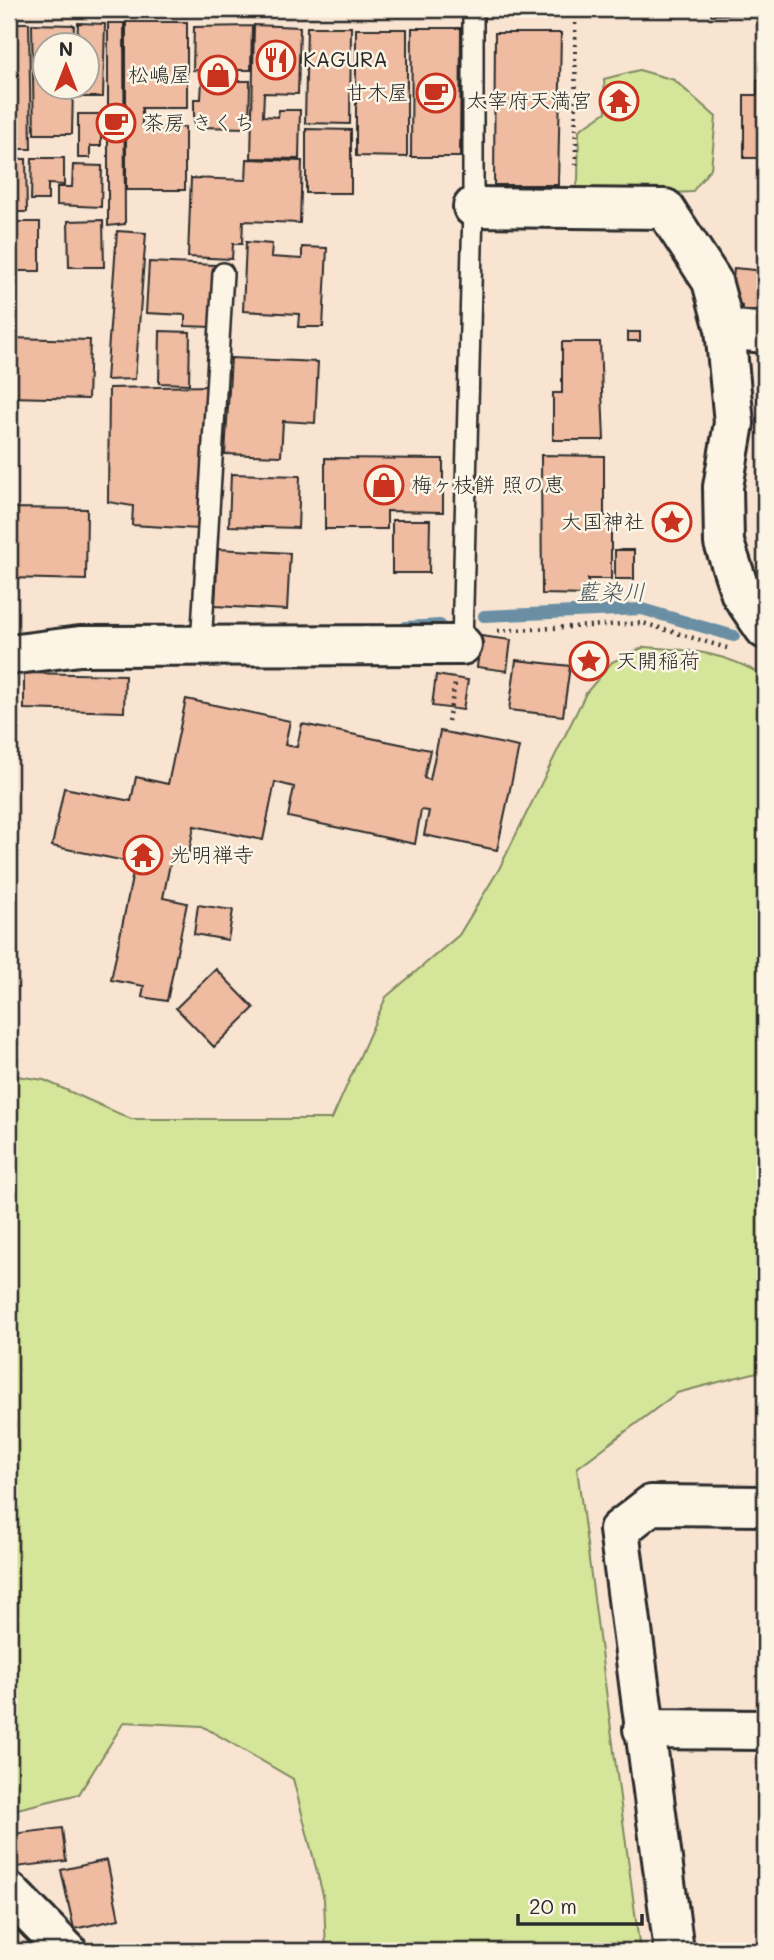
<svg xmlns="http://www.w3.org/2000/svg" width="774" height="1960" font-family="Mali,'Klee One',sans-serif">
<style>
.green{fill:#d5e599;stroke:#808862;stroke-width:2}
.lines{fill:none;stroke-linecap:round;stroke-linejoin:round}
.stream{stroke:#6a8fa4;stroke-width:12}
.building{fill:#efbba1;stroke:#2b2b2b;stroke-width:2}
.service-casing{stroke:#2b2b2b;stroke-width:24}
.minor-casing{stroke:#2b2b2b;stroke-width:44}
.path{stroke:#2b2b2b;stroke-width:4.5;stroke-dasharray:2 5;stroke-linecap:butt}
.service{stroke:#fcf5e5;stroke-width:19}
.minor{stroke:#fcf5e5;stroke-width:38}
.labels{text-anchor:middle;stroke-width:5;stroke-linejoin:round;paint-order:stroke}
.poi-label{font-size:21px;fill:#2b2b2b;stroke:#fcf5e5;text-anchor:start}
.water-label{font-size:23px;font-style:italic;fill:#45545e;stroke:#fcf5e5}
</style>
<rect width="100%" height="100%" fill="#f8e4d1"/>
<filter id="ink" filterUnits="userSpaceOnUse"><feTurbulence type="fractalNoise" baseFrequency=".0143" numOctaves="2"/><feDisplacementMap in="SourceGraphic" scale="14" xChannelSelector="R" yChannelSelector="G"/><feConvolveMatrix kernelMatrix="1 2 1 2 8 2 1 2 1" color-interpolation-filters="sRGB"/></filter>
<g filter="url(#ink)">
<path class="green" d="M639 70 674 80 716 117 711 168 692 192 574 198 578 180 579 130 606 112 604 79Z
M644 647C691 650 725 652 765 677V1370L677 1393 577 1468 640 1951H326L324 1899 293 1779 202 1726 124 1722 79 1794 9 1811V1075L44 1080 131 1119H332L386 997 459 935 499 869 586 693 612 662Z"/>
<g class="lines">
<path class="stream" d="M484 616 642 609 734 636
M406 627 440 625"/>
</g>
<path class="building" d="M711 9H745V14L711 15Z
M126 22H187V108H142V127H185V190H126Z
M9 23H29L31 149H9Z
M78 23 105 24 103 97H76L77 88H88V46H77Z
M108 23H124L125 224 108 226Z
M32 24 74 25 73 46H46V88H73L72 134H34Z
M254 25 300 27 298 94 264 93 263 116 278 117 279 110H300L299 159 251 158Z
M252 26 251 70H229V81H250L249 128 194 127V99H201L202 80H206V71L193 70 194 27Z
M307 27H351L350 124 305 123Z
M412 28H461L460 157H411Z
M356 29H407V157L356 156Z
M495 33H561L558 185H494Z
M757 80H765V158H744V95H757Z
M78 114H101V146H90V158H78Z
M306 129 351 130V193H306Z
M32 158H64V185L48 184V200H31Z
M9 159H26L27 212H9Z
M247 159 302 161 300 223 243 221 242 244H233L232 259 188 257 191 178 246 180Z
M73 165 102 166 101 207 57 205V187H72Z
M103 220 104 267H69L68 221Z
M9 222H40V271H9Z
M117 231 146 233 135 379 106 380Z
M246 242 272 244 271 257 302 259V247L327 248 323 327H298L299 314 243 311Z
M149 262 215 265 212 327 185 326V315L146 313Z
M734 268 765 271V321L741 319 742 306 731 305Z
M160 331 190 332 189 384 159 383Z
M628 332H640V341H628Z
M9 338 90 340 88 399 9 397Z
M562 342H600L604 440H553V393H562Z
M231 358 318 362 315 423 283 421 281 456 225 454Z
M759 358H765V402L758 401Z
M208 386 198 529 132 525 133 506 108 502 109 388Z
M541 455 604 456V516L611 517V579H588V595L542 594Z
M325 458 443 459V512L387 511V529H325Z
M231 474 300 476 298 528 229 526Z
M9 508 87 509 86 580 9 578Z
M392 520H430L429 573H392Z
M218 549 290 553 287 610 215 606Z
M615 550H634V579H615Z
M481 636 511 640 507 671 477 667Z
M516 660 570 666 563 716 509 710Z
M24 673 125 675 124 712 24 709Z
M436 675 468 680 463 710 432 706Z
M186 699 290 721 285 745 297 747 302 724 430 750 424 778 430 780 440 731 519 747 497 850 424 835 429 811 421 810 415 844 288 817 294 787 275 782 263 840 194 826 187 863 171 859 163 898 187 903 167 1001 142 997 144 986 111 980 135 863 52 846 64 788 131 801 136 777 168 784Z
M198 905 233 910 228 940 194 934Z
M216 969 254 1008 214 1047 176 1008Z
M62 1828 66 1861 16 1867 12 1834Z
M107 1860 119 1919 74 1929 61 1870Z"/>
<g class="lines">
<defs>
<path id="service" d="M462 645 473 207V9
M201 646 223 273"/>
<path id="minor" d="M473 207 665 209 712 281 725 329 734 423 723 487 724 543 741 594 765 629
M725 329 765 333
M9 655 80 646 462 645
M643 1729 765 1730
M9 1892 67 1951
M674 1951 619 1530 651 1505 765 1506"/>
</defs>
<use href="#service" class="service-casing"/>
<use href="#minor" class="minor-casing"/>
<path class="path" d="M575 9 576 169
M498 631 643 623 727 648
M448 721 455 684"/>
<use href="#service" class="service"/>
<use href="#minor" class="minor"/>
</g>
</g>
<defs>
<symbol id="restaurant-ring" viewBox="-11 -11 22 22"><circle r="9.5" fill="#fcf5e5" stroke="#c8321e" stroke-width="1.5"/><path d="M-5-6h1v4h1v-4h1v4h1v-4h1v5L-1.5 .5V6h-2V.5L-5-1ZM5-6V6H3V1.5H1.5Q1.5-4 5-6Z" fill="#c8321e"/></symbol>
<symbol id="shop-ring" viewBox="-11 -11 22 22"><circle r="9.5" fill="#fcf5e5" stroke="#c8321e" stroke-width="1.5"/><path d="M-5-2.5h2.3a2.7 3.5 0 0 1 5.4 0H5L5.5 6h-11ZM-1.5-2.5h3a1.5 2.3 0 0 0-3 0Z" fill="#c8321e"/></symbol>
<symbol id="cafe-ring" viewBox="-11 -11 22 22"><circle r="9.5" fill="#fcf5e5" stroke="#c8321e" stroke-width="1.5"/><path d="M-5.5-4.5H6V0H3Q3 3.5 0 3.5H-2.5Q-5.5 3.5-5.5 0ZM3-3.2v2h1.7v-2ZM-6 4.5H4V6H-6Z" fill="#c8321e"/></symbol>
<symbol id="temple-ring" viewBox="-11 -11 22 22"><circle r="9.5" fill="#fcf5e5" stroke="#c8321e" stroke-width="1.5"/><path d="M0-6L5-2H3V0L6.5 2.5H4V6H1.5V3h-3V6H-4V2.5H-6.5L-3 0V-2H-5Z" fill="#c8321e"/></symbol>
<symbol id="sight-ring" viewBox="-11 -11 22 22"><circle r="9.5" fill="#fcf5e5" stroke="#c8321e" stroke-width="1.5"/><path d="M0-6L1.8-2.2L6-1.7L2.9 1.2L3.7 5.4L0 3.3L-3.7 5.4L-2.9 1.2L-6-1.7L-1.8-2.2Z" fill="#c8321e"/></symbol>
</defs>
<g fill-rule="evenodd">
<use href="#restaurant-ring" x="254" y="38" width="44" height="44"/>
<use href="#shop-ring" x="196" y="53" width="44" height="44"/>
<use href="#cafe-ring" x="414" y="71" width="44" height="44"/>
<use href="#temple-ring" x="597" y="79" width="44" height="44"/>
<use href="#cafe-ring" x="94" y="101" width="44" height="44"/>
<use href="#shop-ring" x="362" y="463" width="44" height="44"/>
<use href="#sight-ring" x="650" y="500" width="44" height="44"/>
<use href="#sight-ring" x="567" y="639" width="44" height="44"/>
<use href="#temple-ring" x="121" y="833" width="44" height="44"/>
</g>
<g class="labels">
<g class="poi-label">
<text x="303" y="67">KAGURA</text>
<text x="191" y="82" text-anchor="end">松嶋屋</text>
<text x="409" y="100" text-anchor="end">甘木屋</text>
<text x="592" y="108" text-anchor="end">太宰府天満宮</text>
<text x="143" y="130">茶房 きくち</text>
<text x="411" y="492">梅ヶ枝餅 照の恵</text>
<text x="645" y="529" text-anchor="end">大国神社</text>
<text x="616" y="668">天開稲荷</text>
<text x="170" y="862">光明禅寺</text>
</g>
<g class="water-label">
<text x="611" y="600">藍染川</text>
</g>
</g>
<rect width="774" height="1960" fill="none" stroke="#fcf5e5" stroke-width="35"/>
<rect x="18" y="18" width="739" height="1925" fill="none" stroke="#2b2b2b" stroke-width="2.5" filter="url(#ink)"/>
<g transform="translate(66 66)"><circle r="33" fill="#fcf5e5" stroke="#a8a49b" stroke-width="2"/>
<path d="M0-5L12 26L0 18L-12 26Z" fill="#c8321e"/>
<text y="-10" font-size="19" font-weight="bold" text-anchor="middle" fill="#2b2b2b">N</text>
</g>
<path d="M518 1914v10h124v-10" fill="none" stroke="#2b2b2b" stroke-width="3.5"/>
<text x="529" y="1914" font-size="21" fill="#2b2b2b" stroke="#fcf5e5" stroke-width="5" paint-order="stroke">20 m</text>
</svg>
